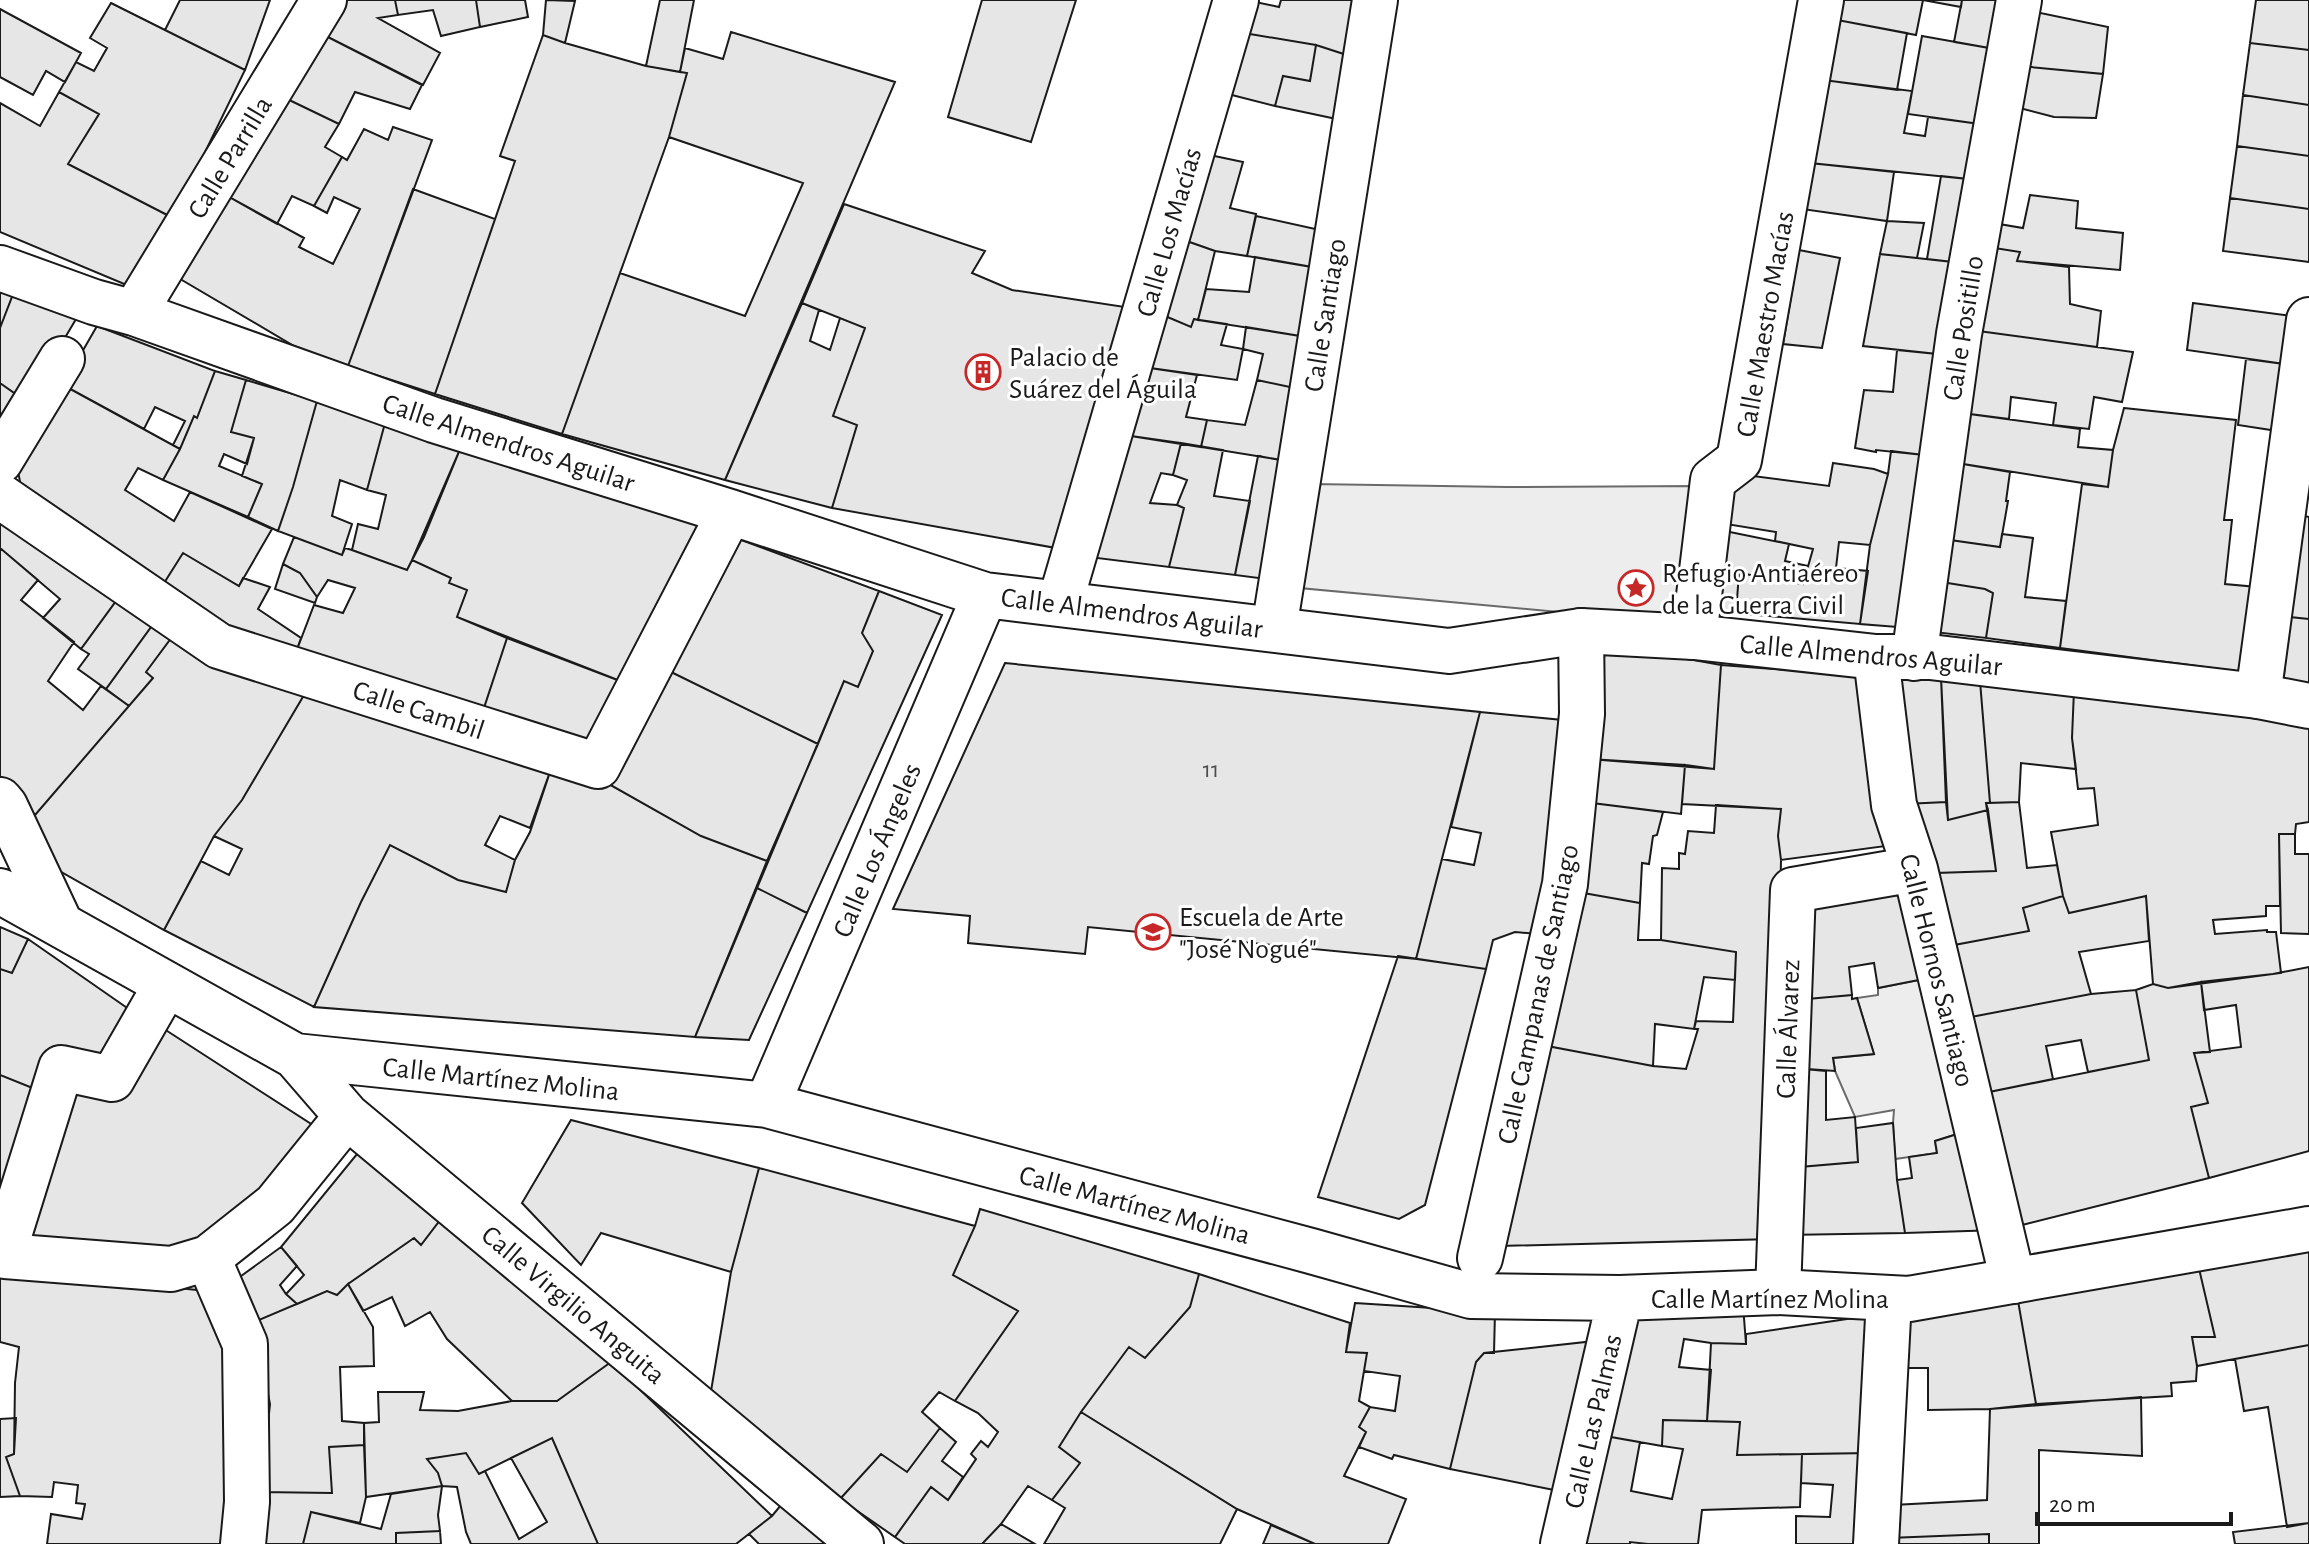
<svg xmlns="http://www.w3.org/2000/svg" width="2309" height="1544" font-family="'Alegreya Sans',sans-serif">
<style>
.green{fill:#ededed;stroke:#6a6a6a;stroke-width:2}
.building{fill:#e6e6e6;stroke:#1a1a1a;stroke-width:2}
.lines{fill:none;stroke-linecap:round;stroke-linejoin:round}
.pedestrian-casing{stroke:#1a1a1a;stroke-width:48}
.minor-casing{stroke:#1a1a1a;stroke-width:48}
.pedestrian{stroke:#fff;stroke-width:44}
.minor{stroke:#fff;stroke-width:44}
.labels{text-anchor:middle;stroke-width:6;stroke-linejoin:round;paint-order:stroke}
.number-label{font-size:24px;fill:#4d4d4d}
.street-label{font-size:28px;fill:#1a1a1a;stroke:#fff}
.poi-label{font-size:28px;fill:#1a1a1a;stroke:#fff;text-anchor:start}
</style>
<rect width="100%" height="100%" fill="#fff"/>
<path class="green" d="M1312 484 1507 487 1696 486 1676 623 1289 587Z
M1929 978 1970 1130 1935 1141 1937 1153 1895 1159 1893 1123 1894 1110 1855 1117 1835 1071 1833 1058 1874 1054 1857 998 1878 995V988Z"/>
<path class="building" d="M180 0H270L245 70 165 30Z
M344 0H395L398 15 378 18 440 53 423 85 322 34Z
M395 0H476L480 27 441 36 433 10 398 15Z
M476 0H525L528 17 480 27Z
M546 0 575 1 565 43 543 35Z
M660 0H694L680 72 646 66Z
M982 0H1076L1031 142 948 117Z
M1246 0 1279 7 1281 0H1365L1356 58 1316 45 1238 32Z
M1835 0H1962L1961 7 1923 0 1916 35 1832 19Z
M1962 0H2010L2001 50 1954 42Z
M2256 0H2309V50L2250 43Z
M111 3 245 70 173 218 68 164 99 114 59 92 76 62 94 71 107 48 90 38Z
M0 9 81 53 65 82 46 71 33 95 0 77Z
M2031 11 2108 27 2103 74 2020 66Z
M1832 19 1907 33 1897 90 1823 80Z
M731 32 895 82 725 480 562 434 620 273 745 316 803 183 669 137 687 73 680 72 685 48 723 59Z
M1238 32 1316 45 1310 81 1283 76 1275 106 1224 93Z
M322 34 422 85 410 109 355 92 339 124 283 97Z
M543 35 565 43 646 66 687 73 669 137 562 434 435 394 515 161 500 156Z
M1922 36 2001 50 1987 125 1908 114Z
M2250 43 2309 50V105L2243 95Z
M1316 45 1356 58 1346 121 1275 106 1283 76 1310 81Z
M2020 66 2103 74 2096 118 2054 117 2012 106Z
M1823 80 1912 91 1904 133 1925 136 1928 117 1987 125 1977 180 1810 163Z
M59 92 99 114 68 164 173 218 129 286 0 232V103L40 126Z
M2243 95 2309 105V156L2237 146Z
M283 97 339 124 325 147 342 157 314 206 292 196 277 224 222 193Z
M393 127 432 140 348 366 294 346 170 273 222 193 304 238 299 247 333 264 360 209 334 197 327 213 314 206 342 157 347 160 364 129 388 140Z
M2237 146 2309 156V209L2230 198Z
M1205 154 1243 162 1230 208 1256 214 1247 256 1215 251 1181 239Z
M1810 163 1894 172 1887 221 1802 209Z
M1941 176 1977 180 1962 263 1927 259Z
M413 189 495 219 435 394 348 366Z
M2030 195 2078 201 2076 228 2123 233 2120 270 2017 261 2020 252 1982 246 1987 222 2023 228Z
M2230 198 2309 209V262L2223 251Z
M844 204 985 251 972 273 1012 290 1138 309 1067 550 832 508 857 425 833 416 865 328 802 303Z
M1256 216 1329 232 1324 269 1247 256Z
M1887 221 1924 223 1917 258 1880 254Z
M1181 239 1215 251 1198 320 1194 319 1191 327 1158 313Z
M1982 246 2020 252 2017 261 2069 267 2070 304 2101 311 2097 347 1971 330Z
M1799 250 1840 258 1822 348 1783 344Z
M1880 254 1962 263 1947 355 1863 346Z
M1255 257 1324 269 1313 338 1198 320 1206 289 1249 292Z
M0 284 15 289 0 328Z
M15 289 79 314 27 402 0 383V328Z
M802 303 819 310 810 341 830 350 840 318 865 328 833 416 857 425 832 508 725 480Z
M2193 303 2299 317 2292 365 2187 350Z
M1158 313 1191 327 1194 319 1227 324 1221 345 1243 349 1237 380 1143 367Z
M97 326 215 371 197 418 194 416 180 449 173 445 185 421 155 407 144 429 63 385Z
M1246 327 1313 338 1304 390 1257 380 1263 354 1243 349Z
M1971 330 2133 352 2122 402 2094 397 2089 429 2053 425 2056 403 2011 397 2009 419 1962 413Z
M1897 350 1947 355 1933 456 1876 450V452L1855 448 1864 390 1893 392Z
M2246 359 2292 365 2284 432 2238 425Z
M1143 367 1197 375 1186 417 1207 420 1201 447 1124 435Z
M215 371 246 380 231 432 254 438 247 464 224 454 219 466 262 484 248 517 163 480 180 449 194 416 197 418Z
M246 380 317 401 293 487 278 531 248 517 262 484 242 476 254 438 231 432Z
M1257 380 1304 390 1293 462 1201 447 1207 420 1245 425Z
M0 383 27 402 0 448Z
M63 385 180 449 163 480 138 468 125 490 174 521 190 492 272 529 239 586 183 553 159 591 22 492 17 466Z
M317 401 385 423 367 490 340 480 332 516 352 524 342 555 278 531 293 487Z
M2124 408 2236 420 2224 520H2232L2225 584 2257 587 2250 673 2060 648 2082 484 2108 487 2113 450Z
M1962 413 2080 429 2078 447 2113 450 2108 487 1957 463Z
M385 423 461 447 424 537 407 570 352 550 358 524 378 529 386 495 367 490Z
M1124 435 1181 443 1173 475 1161 473 1150 503 1177 505 1184 508 1169 567 1089 557Z
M1181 443 1223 450 1214 496 1250 501 1235 575 1169 567 1184 508 1177 505 1187 480 1173 475Z
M461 447 714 522 628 684 457 617 467 590 449 583 451 578 412 560Z
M1891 451 1933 456 1910 628 1860 624 1870 545 1888 474Z
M1258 456 1293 462 1274 580 1235 575Z
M1833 463 1874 469 1888 474 1870 545 1839 542 1836 568 1868 571 1860 624 1736 613 1739 573 1803 584 1813 549 1775 541 1776 532 1726 524 1738 474 1829 486Z
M1957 463 2010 472 2006 501H2008L2000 547 1943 539Z
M0 508 119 597 81 649 43 618 60 599 0 548Z
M2304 516 2309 517V619L2290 617Z
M1725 531 1789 544 1785 561 1808 566 1803 584 1739 573 1736 613H1715Z
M2002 534 2033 538 2025 597 2066 601 2060 648 1986 638 1993 593 1985 589 1935 581 1943 539 2000 547Z
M294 537 342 555 345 548 352 550 407 570 412 560 451 578 449 583 467 590 457 617 507 638 481 717 293 660 314 605 343 613 355 588 328 580 317 597 300 573 283 564Z
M736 538 879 591 862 633 873 651 858 687 844 681 818 744 667 670Z
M0 548 38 580 21 600 74 642 48 681 83 710 101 686 129 706 29 822 0 780Z
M183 553 239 586 243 578 270 587 258 609 301 638 293 660 159 591Z
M283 564 300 573 317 597 315 603 275 589Z
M1935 581 1985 589 1993 593 1986 638 1925 631Z
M879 591 942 615 807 913 757 888 844 681 858 687 873 651 862 633Z
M119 597 154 623 106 689 78 669 89 654 81 649Z
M2290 617 2309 619V688L2283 685Z
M154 623 172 637 146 672 153 678 129 706 106 689Z
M172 637 307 690 242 800 214 836 164 930 49 865 29 822 153 678 146 672Z
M507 638 628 684 592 757 481 717Z
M1606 644 1721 665 1714 769 1590 759Z
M1005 663 1480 712 1416 959 1088 927 1085 954 968 943 970 916 893 909Z
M1721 665 1868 676 1886 846 1781 860 1778 836 1781 809 1682 804 1685 765 1714 769Z
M667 670 818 744 767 861 701 836 607 783Z
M1895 672 1941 677 1946 802 1905 804Z
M1941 677 1980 681 1990 803H1986L1988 810 1948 820Z
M1980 681 2074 690 2072 738 2076 769 2021 763 2019 802 1990 803Z
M307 690 552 766 530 828 500 816 485 845 515 860 506 892 458 880 390 845 361 902 314 1007 164 930 201 861 229 875 242 849 214 836 242 800Z
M2074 690 2309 720V822L2296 824 2295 834H2279L2280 906H2266V916L2213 920 2215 934 2267 930V932H2276L2281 973 2168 988 2153 984 2146 896 2069 913 2063 896 2051 832 2098 825 2094 788 2078 789 2072 738Z
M1480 712 1573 721 1538 934 1515 932 1493 940 1486 969 1416 959 1442 859 1474 865 1481 833 1451 827Z
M1590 759 1685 765 1681 814 1584 802Z
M552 766 607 783 701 836 767 861 695 1037 314 1007 361 902 390 845 458 880 506 892 515 860 530 832Z
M1584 802 1663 812 1657 835 1653 836 1649 864 1642 863 1640 903 1572 891Z
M1946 802 1948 820 1988 810 1996 871 1936 873 1905 804Z
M2019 802 2027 868 2057 865 2063 896 2023 908 2029 931 1954 945 1936 873 1996 871 1986 803Z
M1716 805 1781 809 1778 836 1781 860 1773 1239 1500 1246 1547 1046 1653 1066 1686 1069 1698 1029H1694L1696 1021 1733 1022 1736 952 1661 940 1662 868 1679 869V853L1685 854 1688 831 1714 833Z
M2279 834H2295V854H2309V934L2281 933Z
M757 888 807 913 749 1040 695 1037Z
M1572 891 1640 903 1638 940H1661L1736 952 1735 980 1704 977 1694 1029 1655 1024 1653 1066 1547 1046Z
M1904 892 1929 978 1878 988 1874 963 1849 967 1852 995 1796 1000 1799 902Z
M2063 896 2069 913 2146 896 2149 941 2079 952 2091 994 1971 1017 1954 945 2029 931 2023 908Z
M0 927 28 939 12 973 0 969Z
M28 939 133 1012 104 1070 40 1091 0 1075V969L12 973Z
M1398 956 1486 969 1425 1205 1399 1219 1318 1197Z
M2309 967V1151L2209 1178 2191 1107 2208 1103 2194 1053 2241 1047 2236 1005 2204 1010 2201 982 2273 974Z
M2201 982 2210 1052 2194 1053 2208 1103 2191 1107 2209 1178 2022 1225 1989 1092 2149 1060 2136 990 2153 984 2168 988Z
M2136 990 2149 1060 2088 1072 2081 1040 2046 1046 2053 1079 1989 1092 1971 1017 2091 994Z
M1852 995V999L1857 998 1874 1054 1833 1058 1835 1071 1793 1068 1796 1000Z
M161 1027 322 1131 230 1224 173 1250 23 1251 73 1079Z
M1793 1068 1826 1071V1120L1855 1117 1858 1162 1788 1168Z
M0 1075 40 1091 0 1217Z
M571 1120 759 1168 731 1272 601 1233 581 1265 522 1203Z
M1893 1123 1897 1180 1905 1233 1785 1235 1788 1168 1858 1162 1856 1128Z
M1970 1130 1999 1230 1905 1233 1897 1180 1912 1178 1909 1157 1937 1153 1935 1141Z
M357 1154 447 1211 421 1245 414 1238 348 1284 337 1295 327 1291 297 1304 286 1294 304 1275 281 1247Z
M759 1168 975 1226 953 1275 1018 1311 955 1401 939 1392 922 1412 940 1428 907 1472 881 1454 840 1499 711 1391 731 1272Z
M980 1209 1199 1274 1190 1307 1145 1358 1129 1347 1081 1412 1059 1447 1080 1463 1052 1500 1028 1486 1001 1524 982 1544H905L895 1537 931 1487 948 1500 976 1459 971 1454 981 1441 988 1447 998 1432 978 1413 955 1401 1018 1311 953 1275 975 1226Z
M447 1211 611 1362 557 1401H512L447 1339 430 1312 405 1326 392 1297 363 1311 348 1284 414 1238 421 1245Z
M2309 1245V1345L2197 1366 2192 1337H2215L2197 1260Z
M281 1247 297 1266 280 1285 286 1294 297 1304 254 1322 237 1279Z
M2197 1260 2215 1337H2192L2197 1366 2196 1381 2171 1383 2172 1396 2036 1404 2017 1295Z
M0 1269 197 1290 210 1298 233 1366 225 1544H47L51 1514 82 1519 85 1504 76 1503 78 1485 54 1482 52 1497 20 1496 6 1457 14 1454 15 1383 19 1347 0 1342Z
M1199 1274 1350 1323 1346 1352 1367 1353 1359 1401 1370 1407 1359 1427 1366 1432 1344 1476 1406 1499 1388 1544H1315L1237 1509 1081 1412 1129 1347 1145 1358 1190 1307Z
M348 1284 373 1327 374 1366 340 1367 342 1421 364 1423V1445L329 1447 332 1493 261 1492 270 1404 254 1322 327 1291 337 1295Z
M2017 1295 2036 1404 1990 1409 1928 1410V1368H1895L1896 1314Z
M1355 1303 1495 1312 1494 1353H1484L1476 1362 1450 1469 1394 1455 1392 1459 1359 1447 1366 1432 1359 1427 1370 1407 1395 1411 1400 1376 1364 1371 1367 1353 1346 1352Z
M1743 1305 1746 1344 1711 1343 1684 1339 1679 1367 1711 1370 1707 1421 1663 1420 1662 1446 1599 1435 1625 1310Z
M1874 1315 1870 1453 1737 1455 1740 1422 1707 1421 1711 1343 1746 1344V1334Z
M1595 1341 1574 1494 1450 1469 1476 1362 1484 1353Z
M2309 1345V1523L2287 1527 2268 1407 2244 1411 2235 1359Z
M611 1362 772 1516 736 1544H598L552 1438 479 1474 466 1453 427 1459 438 1473 442 1486 366 1497 364 1423 379 1422 378 1392H424L420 1410 458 1411 512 1401H557Z
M2141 1397 2142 1456 2039 1450V1544H1989V1534L1889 1538 1893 1505 1987 1500 1990 1409Z
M1081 1412 1237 1509 1220 1544H1044L1065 1508 1052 1500 1080 1463 1059 1447Z
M16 1418 14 1454 6 1457 20 1496 0 1497V1419Z
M1663 1420 1740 1422 1737 1455 1802 1454 1800 1507 1702 1510 1698 1544H1648L1630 1542V1544H1575L1599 1435 1640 1442 1631 1491 1672 1499 1683 1449 1662 1446Z
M940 1428 956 1442 942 1461 963 1477 948 1500 931 1487 895 1537 840 1499 881 1454 907 1472Z
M552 1438 598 1544H471L466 1532 457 1487 442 1486 438 1473 427 1459 466 1453 479 1474 485 1471 519 1539 547 1522 511 1458Z
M364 1445 366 1497 360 1523 311 1512 303 1544H254L261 1492 332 1493 329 1447Z
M1870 1453 1865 1544H1796V1516L1830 1517 1833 1485 1801 1483 1802 1454Z
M442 1486 438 1515 440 1531 396 1533V1544H303L311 1512 381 1529 391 1494Z
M786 1499 834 1544H759L749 1534 772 1516Z
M2309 1523V1544H2235L2233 1532Z
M1001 1524 1035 1544H982Z
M1271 1525 1315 1544H1263Z
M440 1531 441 1544H396V1533Z
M1989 1534V1544H1889V1538Z"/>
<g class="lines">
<defs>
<path id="pedestrian" d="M1060 603 1236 0
M1274 629 1375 0
M1694 637 1713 480 1739 460 1821 0
M1876 657 1894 805 1915 869 2013 1281
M1914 658 1959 334 2019 0
M2258 696 2309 320
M208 1258 245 1344 247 1502 243 1544
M1480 1258 1565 884 1582 714 1581 631
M1778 1292 1793 890 1915 869"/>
<path id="minor" d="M0 268 94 302 134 313 434 420 730 512 985 595 1449 651 1581 631 1694 637 1876 657H1930L2258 696 2309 706
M134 313 324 0
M0 461 62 359
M0 496 219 646 598 766 730 512
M0 800 5 806 60 923
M0 891 295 1056 767 1105 1311 1251 1471 1296 1620 1298 1778 1292 1909 1299 2309 1229
M295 1056 347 1116 861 1544
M767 1105 985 595
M0 1230 10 1232 61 1068 112 1079 166 985
M10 1232 5 1256 171 1269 208 1258 275 1205 347 1116
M1563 1544 1620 1298
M1876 1544 1889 1299"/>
</defs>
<use href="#pedestrian" class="pedestrian-casing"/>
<use href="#minor" class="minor-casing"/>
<use href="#pedestrian" class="pedestrian"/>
<use href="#minor" class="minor"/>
</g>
<defs>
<symbol id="building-ring" viewBox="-11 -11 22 22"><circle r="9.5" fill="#fff" stroke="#c62828" stroke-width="1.5"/><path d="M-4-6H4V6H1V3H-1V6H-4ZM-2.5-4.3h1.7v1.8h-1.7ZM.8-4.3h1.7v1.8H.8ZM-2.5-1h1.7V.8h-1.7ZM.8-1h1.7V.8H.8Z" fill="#c62828"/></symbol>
<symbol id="sight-ring" viewBox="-11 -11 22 22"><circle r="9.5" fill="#fff" stroke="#c62828" stroke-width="1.5"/><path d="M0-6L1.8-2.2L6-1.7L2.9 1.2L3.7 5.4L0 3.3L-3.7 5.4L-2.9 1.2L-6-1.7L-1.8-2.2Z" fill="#c62828"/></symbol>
<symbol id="school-ring" viewBox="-11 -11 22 22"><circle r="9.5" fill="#fff" stroke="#c62828" stroke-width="1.5"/><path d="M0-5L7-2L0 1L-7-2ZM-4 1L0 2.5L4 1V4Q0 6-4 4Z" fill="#c62828"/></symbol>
</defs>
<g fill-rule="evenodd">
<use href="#building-ring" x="963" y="352" width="40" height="40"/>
<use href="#sight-ring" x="1616" y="568" width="40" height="40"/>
<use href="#school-ring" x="1133" y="912" width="40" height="40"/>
</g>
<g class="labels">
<g class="number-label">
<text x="1211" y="777">11</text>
</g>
<g class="street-label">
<text transform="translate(229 157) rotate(-59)" y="10">Calle Parrilla</text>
<text transform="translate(1168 232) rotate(-74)" y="10">Calle Los Macías</text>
<text transform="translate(1324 315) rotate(-81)" y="10">Calle Santiago</text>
<text transform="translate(1764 324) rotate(-80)" y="10">Calle Maestro Macías</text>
<text transform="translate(1962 328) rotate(-81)" y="10">Calle Positillo</text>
<text transform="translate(509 442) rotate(18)" y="10">Calle Almendros Aguilar</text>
<text transform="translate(1132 612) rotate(7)" y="10">Calle Almendros Aguilar</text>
<text transform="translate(1871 654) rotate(5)" y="10">Calle Almendros Aguilar</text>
<text transform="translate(419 709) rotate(18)" y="10">Calle Cambil</text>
<text transform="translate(876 850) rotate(-67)" y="10">Calle Los Ángeles</text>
<text transform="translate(1938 970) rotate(76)" y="10">Calle Hornos Santiago</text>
<text transform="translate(1537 994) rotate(-78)" y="10">Calle Campanas de Santiago</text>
<text transform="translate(1787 1029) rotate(-88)" y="10">Calle Álvarez</text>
<text transform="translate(501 1078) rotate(6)" y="10">Calle Martínez Molina</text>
<text transform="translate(1135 1204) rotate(15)" y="10">Calle Martínez Molina</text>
<text x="1770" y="1308">Calle Martínez Molina</text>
<text transform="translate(574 1304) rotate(40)" y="10">Calle Virgilio Anguita</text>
<text transform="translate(1592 1421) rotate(-77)" y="10">Calle Las Palmas</text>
</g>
<g class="poi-label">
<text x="1009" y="366">Palacio de<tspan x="1009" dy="32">Suárez del Águila</tspan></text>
<text x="1662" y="582">Refugio Antiaéreo<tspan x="1662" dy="32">de la Guerra Civil</tspan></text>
<text x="1179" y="926">Escuela de Arte<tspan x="1179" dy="32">"José Nogué"</tspan></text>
</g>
</g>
<path d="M2037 1512v12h194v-12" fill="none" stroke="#1a1a1a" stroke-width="4"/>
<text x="2049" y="1512" font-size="24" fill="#1a1a1a" stroke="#ffffff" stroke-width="6" paint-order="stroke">20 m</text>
</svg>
